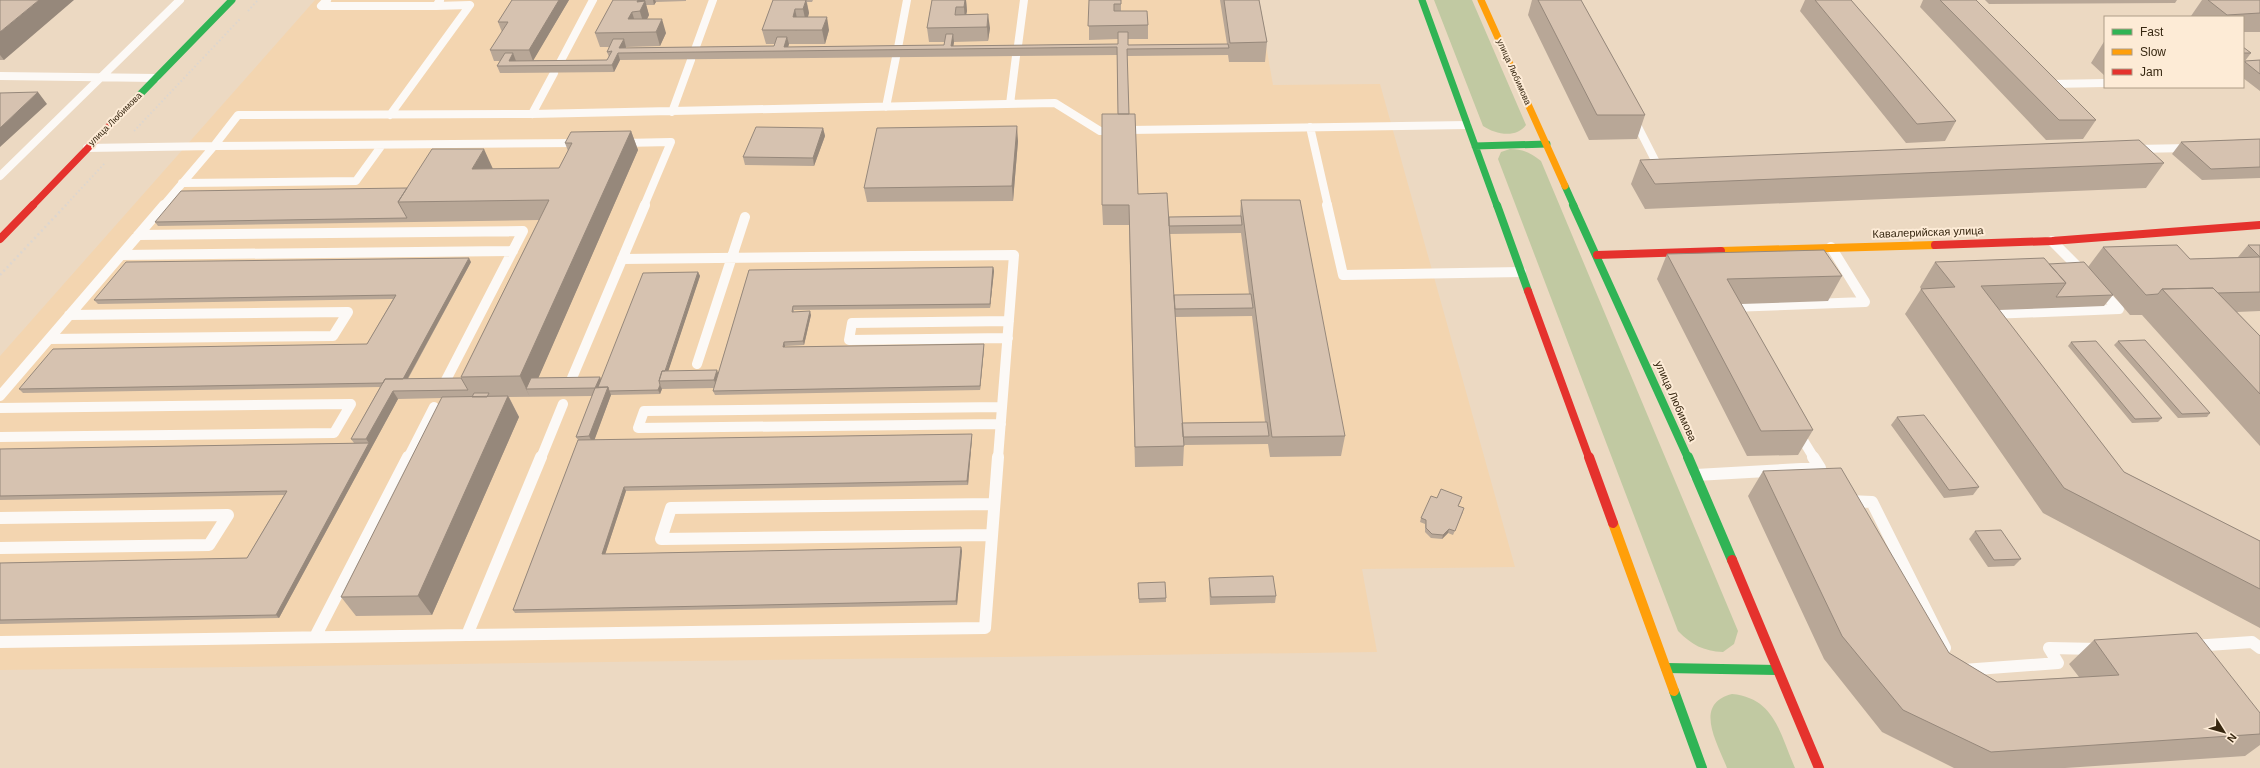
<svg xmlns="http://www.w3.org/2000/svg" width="2260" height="768" font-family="Helvetica,sans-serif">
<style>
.built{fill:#f3d5b0}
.green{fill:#c1c9a2}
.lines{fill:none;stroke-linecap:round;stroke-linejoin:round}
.path-far1{stroke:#ddd6cf;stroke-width:2;stroke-dasharray:1.5 2.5;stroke-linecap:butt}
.path{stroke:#ddd6cf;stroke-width:2.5;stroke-dasharray:2 3;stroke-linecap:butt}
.lane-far2{stroke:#fcf9f6;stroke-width:8}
.lane-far1{stroke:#fcf9f6;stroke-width:10}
.lane{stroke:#fcf9f6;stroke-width:12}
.fast-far2{stroke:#30b455;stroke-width:7}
.fast-far1{stroke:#30b455;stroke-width:8}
.fast{stroke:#30b455;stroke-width:10}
.slow-far2{stroke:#ff9f0a;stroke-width:7}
.slow-far1{stroke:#ff9f0a;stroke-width:8}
.slow{stroke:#ff9f0a;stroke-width:10}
.jam-far2{stroke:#e5322d;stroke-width:7}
.jam-far1{stroke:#e5322d;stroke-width:8}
.jam{stroke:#e5322d;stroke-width:10}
.wall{fill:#b8a797;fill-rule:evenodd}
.shaded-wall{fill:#96887b}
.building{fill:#d6c2b0;stroke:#96887b}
.labels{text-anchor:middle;stroke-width:4;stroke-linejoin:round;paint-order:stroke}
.far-street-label{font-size:9px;fill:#372711;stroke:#fdebd6}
.street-label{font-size:11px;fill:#372711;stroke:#fdebd6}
</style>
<rect width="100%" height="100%" fill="#ecd9c2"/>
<path class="built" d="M315 0H1258L1273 85 1380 84 1515 567 1362 569 1377 652 0 670V356Z"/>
<path class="green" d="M1434 0H1472L1526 125C1516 139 1495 134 1483 126Z
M1510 149C1523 149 1531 153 1541 161L1738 631 1734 644 1723 652C1703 651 1692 645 1678 631L1498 159 1501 152Z
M1732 694C1775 698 1780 734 1795 768H1727C1717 742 1693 704 1732 694Z"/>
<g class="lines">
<path class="path-far1" d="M248 11 258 0
M134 131 240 19
M65 206 105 163"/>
<path class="path" d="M0 275 66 205"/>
<path class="lane-far2" d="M327 0 321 6H436
M897 53 907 0
M1017 53 1024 0
M693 55 713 0
M557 68 593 0
M0 76 156 78
M2050 84 2105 83
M1010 104 1016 56
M886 107 896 57
M672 112 691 60
M532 114 554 73
M390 115 470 5 436 6 440 0
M1634 119 1660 170
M1310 127 1328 206
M1129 130 1467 125
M623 143 671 142 644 206
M87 148 214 146 238 115 532 114 1055 103 1100 131H1115
M2135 149 2189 148
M0 176 180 0
M182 183 356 181 382 145
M163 206 214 146 577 143"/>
<path class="lane-far1" d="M1327 205 1343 275 1521 272
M138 235 523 231 446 380
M2052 241 2082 271
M121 255 513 251
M622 259 1014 255 998 458
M1730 307 1865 302 1831 247
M1990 314 2119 309 2100 290
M1008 338 849 340 852 323 1009 321
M49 339 333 336 348 312 69 315
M697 364 745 217
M572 378 645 205
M0 396 164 205
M0 408 351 404 334 433 0 437
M1001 424 638 428 644 411 1002 407
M1798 432 1814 458
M408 458 434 407
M541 458 563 404"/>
<path class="lane" d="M1696 475 1820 468 1813 457
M1848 501 1872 502 1945 648
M0 518 228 515 209 545 0 548
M992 535 661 539 671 508 994 504
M467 635 985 628 998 457
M315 637 408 457
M0 642 467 635 541 457
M2193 646 2252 642 2260 648
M1963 670 2058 663 2049 648 2099 649"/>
<path class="fast-far2" d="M1422 0 1497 206
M116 119 232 0
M1475 146 1547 144
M1565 186 1574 206"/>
<path class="fast-far1" d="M1497 205 1528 291
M1573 205 1688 458"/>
<path class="fast" d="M1688 457 1732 560
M1666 668 1777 670
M1674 691 1702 768"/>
<path class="slow-far2" d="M1481 0 1565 186"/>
<path class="slow-far1" d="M1721 251 1935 245"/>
<path class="slow" d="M1613 523 1674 691"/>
<path class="jam-far2" d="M32 206 116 119"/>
<path class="jam-far1" d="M0 239 33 205
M1935 245 2052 241 2260 225
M1597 255 1721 251
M1528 291 1589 458"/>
<path class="jam" d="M1589 457 1613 523
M1732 560 1819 768"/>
</g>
<path class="wall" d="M0 0 4 60H0Z
M512 0H569L533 60H607L609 57 607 52 609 47H600L595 33 613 0H686V1L656 2 654 5H646L649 15 647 19 666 33 660 46 626 47V48L774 46 775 44H766L762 30 773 0H813L812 2H807L809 13 808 17 829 30 825 44H789L788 47 944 45 945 42H929L927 28 932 0H968H966L967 11 966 14 990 28 988 41 954 42 953 46 1118 44V39L1089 40V0H1121V11L1148 25V39H1128V45L1227 44 1220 0H1259L1267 42 1265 62H1229L1228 55 1127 56 1129 114 1138 194 1169 217 1240 216 1241 200 1345 436 1341 456 1270 457 1268 444 1184 445 1183 466 1135 467 1129 225H1103L1102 205 1118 114 1117 55 620 60 614 72 500 73 497 66 500 61H494L490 50 502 32 498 22ZM1241 233 1249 294 1174 295 1170 234ZM1252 316 1265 422 1182 423 1175 317Z
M1532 0H1581L1645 115 1637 139 1589 140 1528 15Z
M1805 0H1851L1956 121 1945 141 1906 143 1800 11Z
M1923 0H1976L2096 120 2083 139 2046 140 1920 7Z
M1985 0H2177L2175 3 1989 4Z
M2202 0H2260V32H2243V17H2193L2191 16Z
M2105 40V76L2091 63Z
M2243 47 2251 53 2245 61 2260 60V91L2243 78Z
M823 128 825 136 814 166 745 165 743 157Z
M631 131 638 150 538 378 600 377 601 380 698 272 700 276 668 371 718 374 749 270 993 267 994 271 990 308 794 310V312L811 315 804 345 785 346V347L984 344V348L980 390 715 395 713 391 714 388 662 389 660 394 611 395 594 440 972 434V438L968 485 626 491 605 554 961 547 962 551 957 605 515 613 513 610 578 440 576 437 592 396 509 397 519 417 432 615 356 616 341 597 442 398 398 399 279 618 0 624V563L247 558 284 495 0 500V449L354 443 351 439 380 387 23 393 19 389 367 344 393 299 98 304 94 300 471 262 408 379 461 378V377L539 220 158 226 155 222 407 188 493 169 559 168 568 151 565 143Z
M2260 139V178L2202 180 2172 154 2181 142Z
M1018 141 1013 201 867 202 864 188Z
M1640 160 2164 163 2146 188 1645 209 1631 184Z
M2248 245H2260V311L2237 312 2260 336V446L2142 315H2130L2113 295 2104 306 1999 310 2124 472 2260 541V628L2043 513 1905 314 1921 289 1920 287 1935 262 2049 264 2088 267 2103 247 2190 259 2238 257Z
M1667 254 1842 276 1828 301 1741 304 1813 430 1798 455 1747 456 1657 279Z
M2118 341 2210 413 2207 417 2178 418 2114 345Z
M2071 342 2162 418 2158 422 2132 423 2068 346Z
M1897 417 1979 487 1973 495 1944 498 1891 425Z
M1763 471 1949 653 1997 682 2079 677 2069 664 2094 640 2260 713V745L2245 756 2065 768H1954L1882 732 1824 659 1748 496Z
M1437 498 1461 501 1458 506 1463 512 1453 535 1448 533 1442 539 1431 538 1425 532V524L1420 522 1421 518Z
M1975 531 2021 559 2014 566 1988 567 1969 539Z
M1209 578 1276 596 1275 603 1210 605 1209 585Z
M1138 583 1166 598V602L1139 603Z"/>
<path class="shaded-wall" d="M39 0H74L4 60 0 55V32Z
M559 0H569L533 61 529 50Z
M638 0H645L649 15 644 25 637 2Z
M653 0H655L656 2 654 5Z
M806 0 809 13 806 23 803 9Z
M965 0H966L967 11 965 21 964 7Z
M795 9 798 23 796 31 793 17Z
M632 12 636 25 632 33 628 19Z
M988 14 990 28 988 41 987 27Z
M827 17 829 30 825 44 822 30Z
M662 19 666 33 660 46 656 32Z
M953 34 954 42 953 49 951 46Z
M787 37 789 44 787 51 784 47Z
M624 39 626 47 623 53 619 48Z
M513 53 516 61H509Z
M618 53 620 60 614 72 612 65Z
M38 92 47 104 0 147V128Z
M1017 126 1018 141 1013 201 1012 186Z
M823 128 825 136 814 166 813 158Z
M631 131 638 150 534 388 526 389 530 397 520 376Z
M484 149 493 169H472Z
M469 258 471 262 403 387 401 382Z
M993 267 994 271 990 308V304Z
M698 272 700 276 665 381H662Z
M810 311 811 315 804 345 803 341Z
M784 342 785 346 784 351 783 347Z
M984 344V348L980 390V386Z
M717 370 720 378 717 388 714 380Z
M600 377 603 385 600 391 595 388Z
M660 385 662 389 660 394 658 390Z
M608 387 611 395 593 444 589 436Z
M393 391 398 399 279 618 276 615 369 443 366 439Z
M508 396 519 417 432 615 418 596Z
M972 434V438L968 485 967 481Z
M624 487 626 491 604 558 602 554Z
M1449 529 1448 533 1442 539 1443 535Z
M961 547 962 551 957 605 956 601Z"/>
<path class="building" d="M0 0H39L0 32Z
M512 0H559L529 50H490L508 22H498Z
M613 0H638L637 2 645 1 640 11 632 12 628 19H662L656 32 595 33Z
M773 0H806L803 9H795L793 17H827L822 30H762Z
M932 0H965L964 7H956L955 15 988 14 987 27 927 28Z
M1089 0H1121V4H1114V11H1147L1148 25 1088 26Z
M1224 0H1259L1267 42 1230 43Z
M1538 0H1581L1645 115H1597Z
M1815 0H1851L1956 121 1917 124Z
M1940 0H1976L2096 120H2059Z
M2208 0H2260V13L2227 15Z
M1118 32H1128V45L1228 44 1229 48 1127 49 1129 114H1118L1117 47 618 53 612 65 497 66 505 53H513L509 61 607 60 612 51 607 52 613 39H624L619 48 774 46 777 37H787L784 47 944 45 946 34H953L951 46 1118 44Z
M2243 47 2251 53H2243Z
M2260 60V74L2245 62V61Z
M38 92 0 128V93Z
M1102 114H1135L1138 194 1167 193 1184 446 1135 447 1129 205H1102Z
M1017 126 1012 186 864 188 877 128Z
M756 127 823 128 813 158 743 157Z
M631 131 520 376 461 377 549 200 398 202 432 149H484L472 169 559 168 572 143H565L571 132Z
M2260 139V167L2211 169 2181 142Z
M2139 140 2164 163 1655 184 1640 160Z
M407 188 398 202 407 218 155 222 181 191Z
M1241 200H1300L1345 436 1272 437Z
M1241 216 1242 225 1169 226V217Z
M2177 245 2190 259 2260 257V292L2218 293 2213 288 2162 289 2158 294 2146 295 2103 247Z
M2248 245H2260V257Z
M1824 250 1842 276 1727 279 1813 430 1761 431 1667 254Z
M469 258 403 379H385L383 383 19 389 53 349 367 344 396 295 94 300 126 262Z
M2044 258 2066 283 1981 286 2124 472 2260 541V589L2064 488 1921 289 1955 287 1935 262Z
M2084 262 2113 295 2056 297 2066 283 2049 264Z
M993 267 990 304 793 306 792 312 810 311 803 341 784 342 783 347 984 344 980 386 713 391 749 270Z
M698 272 665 371H662L659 381 660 385 658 390 609 391 608 387H598L643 273Z
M2213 288 2260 336V394L2162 289Z
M1251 294 1253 308 1175 309 1174 295Z
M2145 340 2210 413 2182 414 2118 341Z
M2096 341 2162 418 2135 419 2071 342Z
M717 370 714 380 659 381 662 371Z
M600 377 595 388 526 389 531 378Z
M461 378 468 390 393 391 366 439H351L385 379Z
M608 387 589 436 576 437 595 388Z
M474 393H489L487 397H472Z
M508 396 418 596 341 597 442 397Z
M1924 415 1979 487 1949 490 1897 417Z
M1267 422 1269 436 1183 437 1182 423Z
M972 434 967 481 624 487 602 554 961 547 956 601 513 610 578 440Z
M369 443 276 615 0 620V563L247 558 287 491 0 496V449Z
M1841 468 1949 653 1997 682 2119 675 2094 640 2197 633 2260 713V734L1991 752 1903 710 1842 636 1763 471Z
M1441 489 1462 497 1458 506 1464 508 1455 531 1449 529 1443 535 1432 534 1426 528V520L1421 518 1431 496 1437 498Z
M2001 530 2021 559 1994 560 1975 531Z
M1273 576 1276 596 1211 597 1209 578Z
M1165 582 1166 598 1139 599 1138 583Z"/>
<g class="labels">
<g class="far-street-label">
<text transform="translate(1514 72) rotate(66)" y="3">улица Любимова</text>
<text transform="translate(115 119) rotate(-45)" y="3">улица Любимова</text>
</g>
<g class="street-label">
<text transform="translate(1928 232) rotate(-2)" y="4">Кавалерийская улица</text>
<text transform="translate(1676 401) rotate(66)" y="4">улица Любимова</text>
</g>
</g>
<rect x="2104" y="16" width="140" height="72" fill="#fdebd6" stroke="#ae9d87"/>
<rect x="2112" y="29" width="20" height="6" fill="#30b455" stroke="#ae9d87"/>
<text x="2140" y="36" font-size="12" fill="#372711">Fast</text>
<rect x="2112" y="49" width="20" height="6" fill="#ff9f0a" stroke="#ae9d87"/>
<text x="2140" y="56" font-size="12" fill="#372711">Slow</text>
<rect x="2112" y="69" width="20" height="6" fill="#e5322d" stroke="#ae9d87"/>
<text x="2140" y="76" font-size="12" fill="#372711">Jam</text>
<g transform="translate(2224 732) rotate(127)" stroke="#fdebd6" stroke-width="3" paint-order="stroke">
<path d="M0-3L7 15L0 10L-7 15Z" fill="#372711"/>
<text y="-6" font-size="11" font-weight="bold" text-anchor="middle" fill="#372711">N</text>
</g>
</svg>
